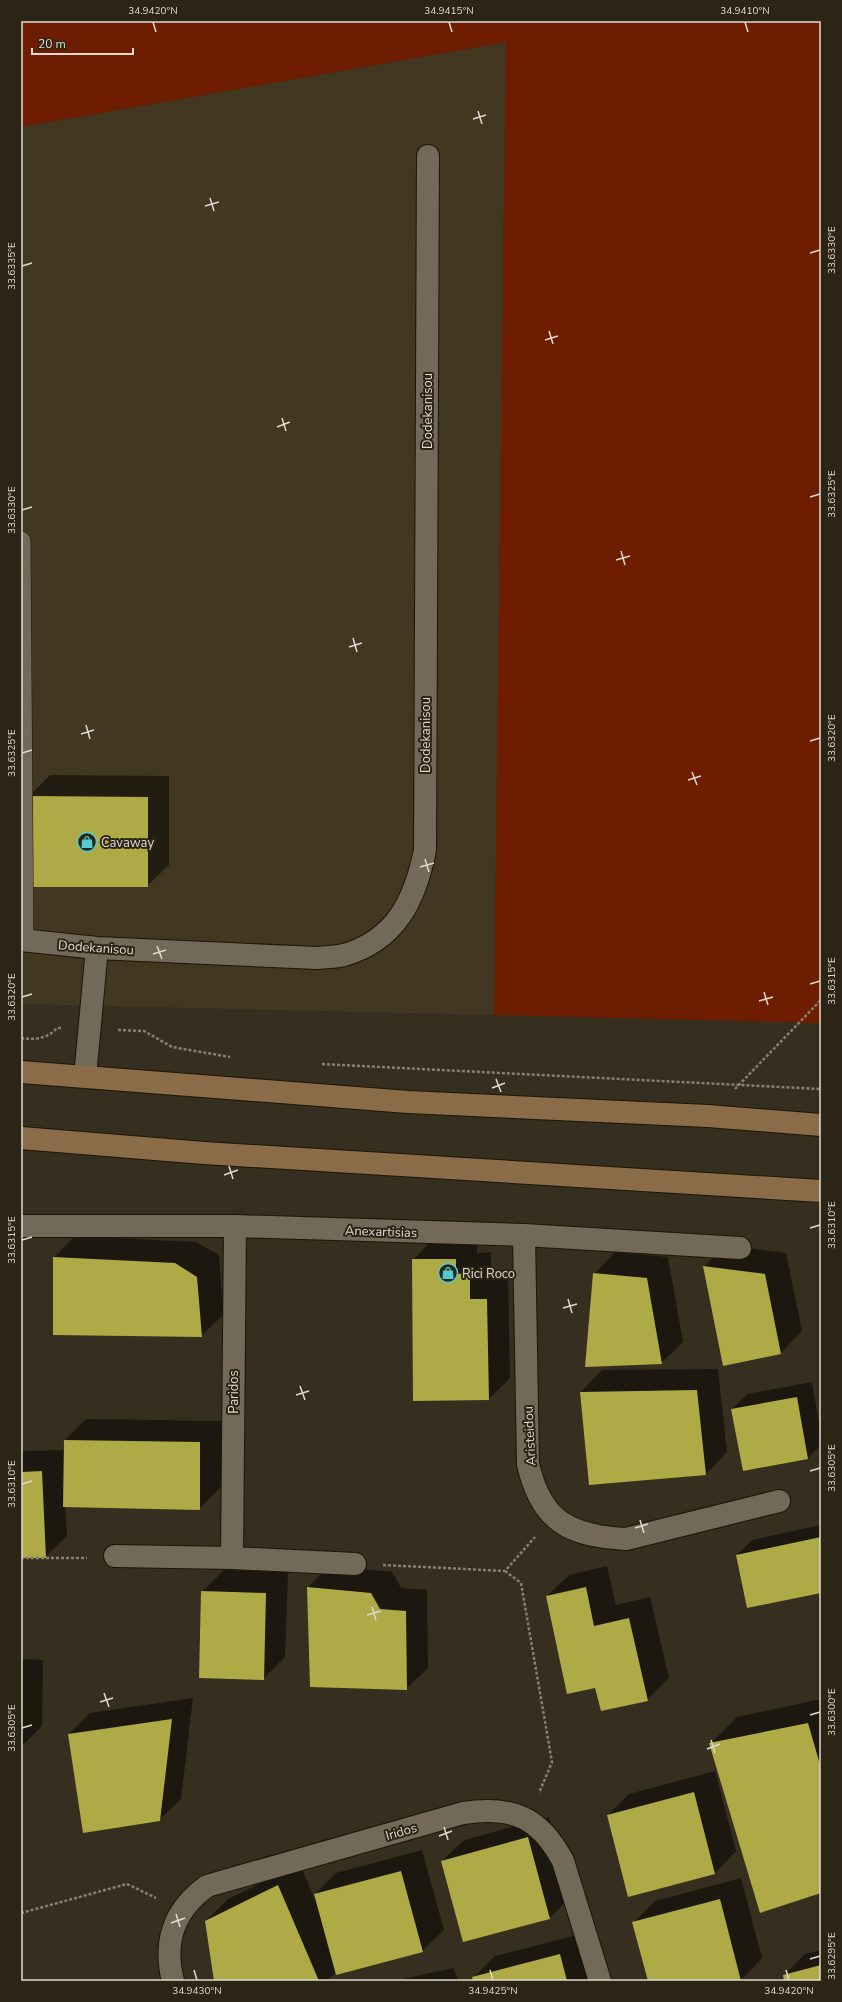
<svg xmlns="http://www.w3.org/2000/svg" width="842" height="2002" font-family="'Nunito Sans',sans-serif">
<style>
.built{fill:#423721}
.green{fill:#6f1d00}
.shadow{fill:#0007}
.building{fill:#aeaa45}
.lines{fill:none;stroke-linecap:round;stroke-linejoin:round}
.service-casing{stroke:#1d1607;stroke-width:20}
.minor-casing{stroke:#1d1607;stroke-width:24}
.secondary-casing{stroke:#1d1607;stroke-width:24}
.path{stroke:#878074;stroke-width:2.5;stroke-dasharray:3 2;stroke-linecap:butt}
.service{stroke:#726958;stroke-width:19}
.minor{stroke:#726958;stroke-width:22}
.secondary{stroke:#8b6c48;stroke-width:22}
.ticks{fill:none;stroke:#dfdad1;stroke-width:1.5}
.labels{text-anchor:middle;stroke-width:4;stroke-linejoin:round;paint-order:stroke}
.street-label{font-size:13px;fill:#dfdad1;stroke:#2c2415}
.poi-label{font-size:13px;fill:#dfdad1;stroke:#2c2415;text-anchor:start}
.neatline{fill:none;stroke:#dfdad1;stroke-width:1.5}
.ticks-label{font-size:10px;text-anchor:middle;fill:#dfdad1}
</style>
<rect width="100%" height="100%" fill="#362e1e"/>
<path class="built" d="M506 42 494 1015 21 1004V127Z"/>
<path class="green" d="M21 21H821V1023L494 1015 506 42 21 127Z"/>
<path class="shadow" d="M50 775 169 776V865L147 886 28 797Z
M75 1236 196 1242 219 1255 223 1315 201 1336 54 1258Z
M434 1238H477V1253L491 1252V1278H508L510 1378 489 1399 413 1260Z
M726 1245 786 1253 802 1331 781 1353 724 1365 704 1266Z
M615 1252 668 1257 683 1342 661 1363 594 1274Z
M718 1369 727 1452 706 1474 589 1484 581 1392 602 1370Z
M812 1382 821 1434V1445L808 1458 732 1409 747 1394Z
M86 1419 221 1421V1487L199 1509 65 1506 67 1536 45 1557H21V1451L65 1450V1440Z
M821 1525V1592L737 1555 752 1540Z
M329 1566 392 1572 401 1588 427 1590 428 1668 406 1689 308 1587Z
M607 1566 616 1605 650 1597 669 1678 647 1700 596 1687 547 1596 569 1575Z
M224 1570 288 1572 285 1657 263 1679 202 1592Z
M21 1659 43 1660 42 1726 21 1747Z
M193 1698 181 1799 159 1820 69 1734 90 1713Z
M821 1699V1892L710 1744 737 1717Z
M715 1771 736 1851 715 1873 629 1895 608 1815 629 1794Z
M549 1817 571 1897 549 1918 442 1861 464 1840Z
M422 1850 444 1930 422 1951 336 1972 327 1981H215L206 1921 228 1899 300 1864 315 1900V1894L336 1873Z
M741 1878 762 1958 741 1980 736 1981H649L634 1922 655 1901Z
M581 1934 594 1981H474L473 1978 495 1956Z
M821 1950V1981H785L784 1975 805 1954Z
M453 1968 459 1981H394Z"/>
<path class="building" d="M27 796 148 797V887H27Z
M53 1257 175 1263 197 1277 202 1337 53 1335Z
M412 1259H456V1274L470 1273V1299H487L489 1400 413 1401Z
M703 1266 765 1274 781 1354 723 1366Z
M593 1273 647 1278 662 1364 585 1367Z
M697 1390 706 1475 589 1485 580 1392Z
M797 1397 808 1459 743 1471 731 1409Z
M64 1440 200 1442V1510L63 1507Z
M42 1471 46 1558H21V1472Z
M821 1537V1593L747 1608 736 1555Z
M307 1587 371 1593 380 1609 406 1611 407 1690 310 1687Z
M586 1587 594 1626 629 1618 648 1701 601 1711 595 1688 567 1694 546 1596Z
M201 1591 266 1593 264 1680 199 1678Z
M172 1719 160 1821 83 1833 68 1734Z
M808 1723 821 1768V1893L760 1913 709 1743Z
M694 1792 715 1874 628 1897 607 1815Z
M528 1837 550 1919 463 1942 441 1861Z
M401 1871 423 1952 336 1975 314 1894Z
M278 1885 319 1981H214L205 1921Z
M720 1899 741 1981H648L632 1922Z
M560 1954 567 1981H473L472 1977Z
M821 1965V1981H784L783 1975Z"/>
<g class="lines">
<defs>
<path id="service" d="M21 541 24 941"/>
<path id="minor" d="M21 940 97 948 317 958C326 957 336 957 344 955 396 940 415 900 425 850L428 156
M85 1077 97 948
M21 1226H235L524 1235 740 1248
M524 1235 528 1464C541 1522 570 1536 626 1539L779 1501
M115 1556 232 1558 355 1564
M232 1558 235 1226
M173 1981C163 1941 174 1910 207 1886L463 1813C512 1806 539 1816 563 1861L600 1981"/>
<path id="secondary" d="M21 1072 408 1102 708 1116 821 1125
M21 1138 204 1153 821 1191"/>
</defs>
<use href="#service" class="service-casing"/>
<use href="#minor" class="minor-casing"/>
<use href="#secondary" class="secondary-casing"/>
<path class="path" d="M118 1030 144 1031 172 1047 230 1057
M21 1038C35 1040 47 1039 57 1028H61
M322 1064 821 1089
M735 1089 821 1000
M21 1558H87
M383 1565 505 1571 535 1537
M505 1571 521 1583 552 1762 539 1793
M21 1913 127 1884 156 1898"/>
<use href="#service" class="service"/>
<use href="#minor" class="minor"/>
<use href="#secondary" class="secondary"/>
</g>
<path class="ticks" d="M153 22 156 32M449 22 452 32M745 22 748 32M478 111 482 124M473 119 486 115M210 198 214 211M205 206 219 202M810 253 820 250M22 266 32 263M549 331 553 344M545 340 558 336M282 418 286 431M277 427 290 422M810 497 820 494M22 510 32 507M621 551 625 565M616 560 630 556M353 638 357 652M349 647 362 643M86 725 90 739M81 734 94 730M810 741 820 738M22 753 32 750M692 772 697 785M688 780 701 776M425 859 429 872M420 867 434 863M157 946 162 959M153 954 166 950M810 984 820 981M764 992 768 1005M22 997 32 994M759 1001 773 997M496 1079 501 1092M492 1088 505 1083M229 1166 233 1179M224 1175 238 1170M810 1228 820 1225M22 1240 32 1237M568 1299 572 1313M563 1308 577 1304M300 1386 305 1400M296 1395 309 1391M810 1471 820 1468M22 1484 32 1481M640 1520 644 1533M635 1528 648 1524M372 1607 376 1620M367 1615 381 1611M104 1693 109 1707M100 1702 113 1698M810 1715 820 1712M22 1728 32 1725M711 1740 715 1753M707 1749 720 1744M444 1827 448 1840M439 1836 452 1831M176 1914 180 1927M171 1923 185 1918M810 1959 820 1956M194 1970 197 1980M490 1970 493 1980M786 1970 789 1980"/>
<defs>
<symbol id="shop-ring" viewBox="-11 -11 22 22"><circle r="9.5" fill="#2c2415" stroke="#51ccd3" stroke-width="1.5"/><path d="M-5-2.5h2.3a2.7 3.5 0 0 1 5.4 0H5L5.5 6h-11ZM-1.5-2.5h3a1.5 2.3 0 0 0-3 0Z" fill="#51ccd3"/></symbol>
</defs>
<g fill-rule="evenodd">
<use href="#shop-ring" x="76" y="831" width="22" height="22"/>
<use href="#shop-ring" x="437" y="1262" width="22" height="22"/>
</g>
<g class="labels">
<g class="street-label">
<text transform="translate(427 411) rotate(-90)" y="5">Dodekanisou</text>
<text transform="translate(425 735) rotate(-90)" y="5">Dodekanisou</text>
<text transform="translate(96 947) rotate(4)" y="5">Dodekanisou</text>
<text transform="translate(381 1231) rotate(2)" y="5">Anexartisias</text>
<text transform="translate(233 1392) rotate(-90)" y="5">Paridos</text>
<text transform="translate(529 1436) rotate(-93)" y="5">Aristeidou</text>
<text transform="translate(401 1831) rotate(-16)" y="5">Iridos</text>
</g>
<g class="poi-label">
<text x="101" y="847">Cavaway</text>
<text x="462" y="1278">Rici Roco</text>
</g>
</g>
<rect width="842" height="2002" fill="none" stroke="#2c2415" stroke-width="44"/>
<path d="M32 48v6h101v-6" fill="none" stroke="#dfdad1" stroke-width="2"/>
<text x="38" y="48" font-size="12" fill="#dfdad1" stroke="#2c2415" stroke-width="3" paint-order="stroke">20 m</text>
<rect x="22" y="22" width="798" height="1958" class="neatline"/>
<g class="ticks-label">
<text x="153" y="14">34.9420°N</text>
<text x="449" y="14">34.9415°N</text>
<text x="745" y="14">34.9410°N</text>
<text transform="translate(831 250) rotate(-90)" y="4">33.6330°E</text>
<text transform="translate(11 266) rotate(-90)" y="4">33.6335°E</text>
<text transform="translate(831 494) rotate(-90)" y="4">33.6325°E</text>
<text transform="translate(11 510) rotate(-90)" y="4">33.6330°E</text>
<text transform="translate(831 738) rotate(-90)" y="4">33.6320°E</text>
<text transform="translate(11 753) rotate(-90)" y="4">33.6325°E</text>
<text transform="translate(831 981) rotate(-90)" y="4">33.6315°E</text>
<text transform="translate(11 997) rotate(-90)" y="4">33.6320°E</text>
<text transform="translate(831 1225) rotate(-90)" y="4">33.6310°E</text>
<text transform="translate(11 1240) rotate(-90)" y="4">33.6315°E</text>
<text transform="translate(831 1468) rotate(-90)" y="4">33.6305°E</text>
<text transform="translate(11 1484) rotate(-90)" y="4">33.6310°E</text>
<text transform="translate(831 1712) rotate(-90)" y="4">33.6300°E</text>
<text transform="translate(11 1728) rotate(-90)" y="4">33.6305°E</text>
<text transform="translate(831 1956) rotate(-90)" y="4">33.6295°E</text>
<text x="197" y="1994">34.9430°N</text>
<text x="493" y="1994">34.9425°N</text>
<text x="789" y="1994">34.9420°N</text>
</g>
</svg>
